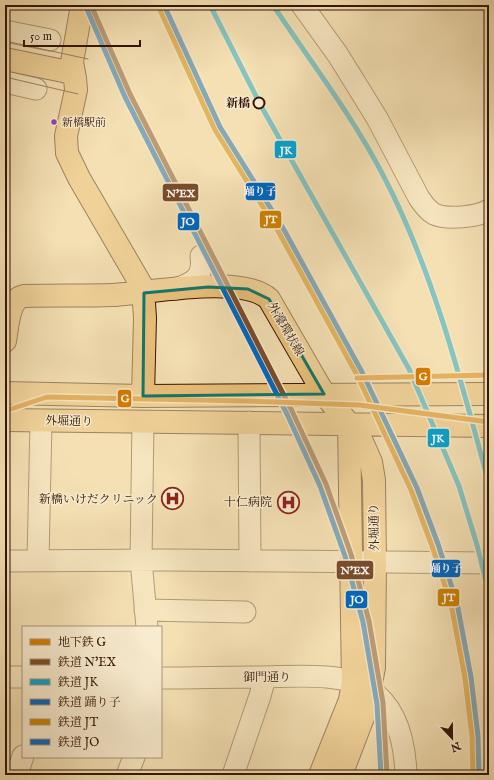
<svg xmlns="http://www.w3.org/2000/svg" width="494" height="780" font-family="'IM FELL English','Noto Serif JP',serif">
<style>
.lines{fill:none;stroke-linecap:round;stroke-linejoin:round}
.minor-casing{stroke:#62472f;stroke-width:23}
.major-casing{stroke:#321403;stroke-width:24}
.minor{stroke:#f8ebce;stroke-width:21}
.major{stroke:#eac07a;stroke-width:22}
.tram{stroke:#321403;stroke-width:1}
.rail-1-casing{stroke:#f8ebce;stroke-width:8}
.rail-2-casing{stroke:#f8ebce;stroke-width:8}
.rail-3-casing{stroke:#f8ebce;stroke-width:8}
.rail-4-casing{stroke:#f8ebce;stroke-width:8}
.rail-5-casing{stroke:#f8ebce;stroke-width:8}
.rail-1{stroke:#7a4b2a;stroke-width:5}
.rail-2{stroke:#05a2ce;stroke-width:5}
.rail-3{stroke:#0065bd;stroke-width:5}
.rail-4{stroke:#cc8101;stroke-width:5}
.rail-5{stroke:#0067c0;stroke-width:5}
.metro-1-casing{stroke:#f8ebce;stroke-width:8}
.metro-1{stroke:#d67b01;stroke-width:5}
.marked{fill:none;stroke:#0f766e;stroke-width:3;stroke-linejoin:round}
.stop-dot{fill:#f8ebce;stroke:#321403;stroke-width:2}
.bus-dot{fill:#8e44ad;stroke:#f8ebce;stroke-width:1.5}
.labels{text-anchor:middle;stroke-width:3;stroke-linejoin:round;paint-order:stroke}
.bus-label{font-size:11px;fill:#321403;stroke:#f8ebce;text-anchor:start}
.stop-label{font-size:12px;font-weight:bold;fill:#321403;stroke:#f8ebce;text-anchor:end}
.street-label{font-size:12px;fill:#321403;stroke:#f8ebce}
.poi-label{font-size:12px;fill:#321403;stroke:#f8ebce;text-anchor:end}
.line-badge{stroke:#f8ebce;stroke-width:1.5}
.badge-label{font-size:11px;text-anchor:middle;font-weight:bold;fill:#fff}
</style>
<rect width="100%" height="100%" fill="#f4e0b3"/>
<filter id="stains"><feTurbulence type="fractalNoise" baseFrequency=".005" numOctaves="4"/><feColorMatrix values="0 0 0 0 .2 0 0 0 0 .09 0 0 0 0 .02 0 0 0 .5 -.17"/></filter>
<radialGradient id="worn" r=".72"><stop offset=".6" stop-color="#630" stop-opacity="0"/><stop offset="1" stop-color="#630" stop-opacity=".3"/></radialGradient>
<g class="lines">
<defs>
<path id="minor" d="M302 5 338 55 377 118 419 198C423 204 427 210 434 214 447 220 477 217 489 210
M5 31 50 40
M5 82 36 89
M175 289C194 283 204 277 201 256
M143 422 141 560 147 627
M249 422 250 561
M38 560 41 421
M5 561 165 560 489 563
M145 610 245 612
M5 677H23
M161 678C193 678 226 677 258 677 290 677 342 671 369 689 398 708 405 743 406 775
M17 775 23 756
M127 775 134 757
M233 775 260 696 265 677"/>
<path id="major" d="M5 59 68 72 75 78 76 90 66 136 67 153 79 178 143 288 145 318 143 396
M75 78 72 62 82 5
M5 341C8 326 8 299 24 296 54 295 83 296 113 295 150 293 242 274 269 299L324 394 360 437 371 462 374 480 375 562 374 667 367 707 341 775
M5 393 143 396 489 394
M5 420 489 426
M320 775 350 700 353 682 349 425"/>
</defs>
<use href="#minor" class="minor-casing"/>
<use href="#major" class="major-casing"/>
<use href="#minor" class="minor"/>
<use href="#major" class="major"/>
<path class="tram" d="M5 41 88 59
M5 77 78 94"/>
<defs>
<path id="rail-1" d="M91 5 130 94 292 411 326 484 351 554 369 621 383 703 387 775"/>
<path id="rail-2" d="M210 5 260 104 409 369 459 486 477 545 489 593
M273 5C310 61 352 115 383 175 433 270 461 381 489 484"/>
<path id="rail-3" d="M164 5 220 127 283 228 362 372 417 488 438 544 457 603 471 677 478 736 479 775"/>
<path id="rail-4" d="M159 8 215 130 278 231 357 375 411 490 432 546 451 604 465 678 472 736 473 775"/>
<path id="rail-5" d="M86 7 125 97 287 414 320 486 345 556 363 622 377 704 381 775"/>
</defs>
<use href="#rail-1" class="rail-1-casing"/>
<use href="#rail-2" class="rail-2-casing"/>
<use href="#rail-3" class="rail-3-casing"/>
<use href="#rail-4" class="rail-4-casing"/>
<use href="#rail-5" class="rail-5-casing"/>
<use href="#rail-1" class="rail-1"/>
<use href="#rail-2" class="rail-2"/>
<use href="#rail-3" class="rail-3"/>
<use href="#rail-4" class="rail-4"/>
<use href="#rail-5" class="rail-5"/>
<defs>
<path id="metro-1" d="M357 378 489 375
M5 411 47 397 247 401 359 405 489 422"/>
</defs>
<use href="#metro-1" class="metro-1-casing"/>
<use href="#metro-1" class="metro-1"/>
</g>
<path d="M0 0H494V780H0ZM208 287 248 289 269 299 324 394 143 396 144 293Z" fill="#f4e0b3" fill-opacity=".55" fill-rule="evenodd"/>
<path class="marked" d="M208 287 248 289 269 299 324 394 143 396 144 293Z"/>
<defs>
<symbol id="hospital-ring" viewBox="-11 -11 22 22"><circle r="9.5" fill="#f8ebce" stroke="#8f2418" stroke-width="1.5"/><path d="M-5-5h3v3.5h4V-5h3V5h-3V1.5h-4V5h-3Z" fill="#8f2418"/></symbol>
</defs>
<g fill-rule="evenodd">
<use href="#hospital-ring" x="160" y="486" width="25" height="25"/>
<use href="#hospital-ring" x="276" y="490" width="25" height="25"/>
</g>
<circle class="stop-dot" cx="259" cy="103" r="5.5"/>
<circle class="bus-dot" cx="54" cy="122" r="3.5"/>
<g class="labels">
<g class="bus-label">
<text x="62" y="126">新橋駅前</text>
</g>
<g class="stop-label">
<text x="250" y="107">新橋</text>
</g>
<g class="street-label">
<text transform="translate(286 329) rotate(60)" y="4">外濠環状線</text>
<text transform="translate(69 421) rotate(1)" y="4">外堀通り</text>
<text transform="translate(374 527) rotate(-91)" y="4">外堀通り</text>
<text x="267" y="681">御門通り</text>
</g>
<g class="poi-label">
<text x="158" y="503">新橋いけだクリニック</text>
<text x="272" y="506">十仁病院</text>
</g>
</g>
<g class="line-badge">
<rect x="274" y="140" width="23" height="19" rx="4" fill="#05a2ce"/>
<rect x="245" y="182" width="31" height="19" rx="4" fill="#0065bd"/>
<rect x="162" y="183" width="37" height="19" rx="4" fill="#7a4b2a"/>
<rect x="259" y="210" width="23" height="19" rx="4" fill="#cc8101"/>
<rect x="177" y="212" width="23" height="19" rx="4" fill="#0067c0"/>
<rect x="415" y="367" width="16" height="19" rx="4" fill="#d67b01"/>
<rect x="117" y="389" width="15" height="19" rx="4" fill="#d67b01"/>
<rect x="427" y="428" width="23" height="20" rx="4" fill="#05a2ce"/>
<rect x="431" y="559" width="30" height="19" rx="4" fill="#0065bd"/>
<rect x="336" y="560" width="38" height="20" rx="4" fill="#7a4b2a"/>
<rect x="437" y="588" width="23" height="19" rx="4" fill="#cc8101"/>
<rect x="345" y="590" width="23" height="19" rx="4" fill="#0067c0"/>
</g>
<g class="badge-label">
<text x="286" y="154">JK</text>
<text x="260" y="195">踊り子</text>
<text x="181" y="197">N'EX</text>
<text x="271" y="223">JT</text>
<text x="188" y="225">JO</text>
<text x="423" y="380">G</text>
<text x="125" y="402">G</text>
<text x="438" y="442">JK</text>
<text x="446" y="572">踊り子</text>
<text x="355" y="574">N'EX</text>
<text x="449" y="601">JT</text>
<text x="357" y="603">JO</text>
</g>
<rect width="494" height="780" fill="none" stroke="#f4e0b3" stroke-width="20"/>
<rect x="6" y="6" width="482" height="768" fill="none" stroke="#321403" stroke-width="2"/>
<rect x="10" y="10" width="474" height="760" fill="none" stroke="#321403"/>
<rect x="22" y="626" width="140" height="132" fill="#f8ebce" stroke="#a9957d"/>
<rect x="30" y="639" width="20" height="6" fill="#d67b01" stroke="#a9957d"/>
<text x="58" y="646" font-size="12" fill="#321403">地下鉄 G</text>
<rect x="30" y="659" width="20" height="6" fill="#7a4b2a" stroke="#a9957d"/>
<text x="58" y="666" font-size="12" fill="#321403">鉄道 N'EX</text>
<rect x="30" y="679" width="20" height="6" fill="#05a2ce" stroke="#a9957d"/>
<text x="58" y="686" font-size="12" fill="#321403">鉄道 JK</text>
<rect x="30" y="699" width="20" height="6" fill="#0065bd" stroke="#a9957d"/>
<text x="58" y="706" font-size="12" fill="#321403">鉄道 踊り子</text>
<rect x="30" y="719" width="20" height="6" fill="#cc8101" stroke="#a9957d"/>
<text x="58" y="726" font-size="12" fill="#321403">鉄道 JT</text>
<rect x="30" y="739" width="20" height="6" fill="#0067c0" stroke="#a9957d"/>
<text x="58" y="746" font-size="12" fill="#321403">鉄道 JO</text>
<g transform="translate(452 738) rotate(158)" stroke="#f8ebce" stroke-width="3" paint-order="stroke">
<path d="M0-3L7 15L0 10L-7 15Z" fill="#321403"/>
<text y="-6" font-size="11" font-weight="bold" text-anchor="middle" fill="#321403">N</text>
</g>
<path d="M24 40v6h116v-6" fill="none" stroke="#321403" stroke-width="2"/>
<text x="30" y="40" font-size="12" fill="#321403" stroke="#f8ebce" stroke-width="3" paint-order="stroke">50 m</text>
<rect width="100%" height="100%" filter="url(#stains)"/>
<rect width="100%" height="100%" fill="url(#worn)"/>
</svg>
